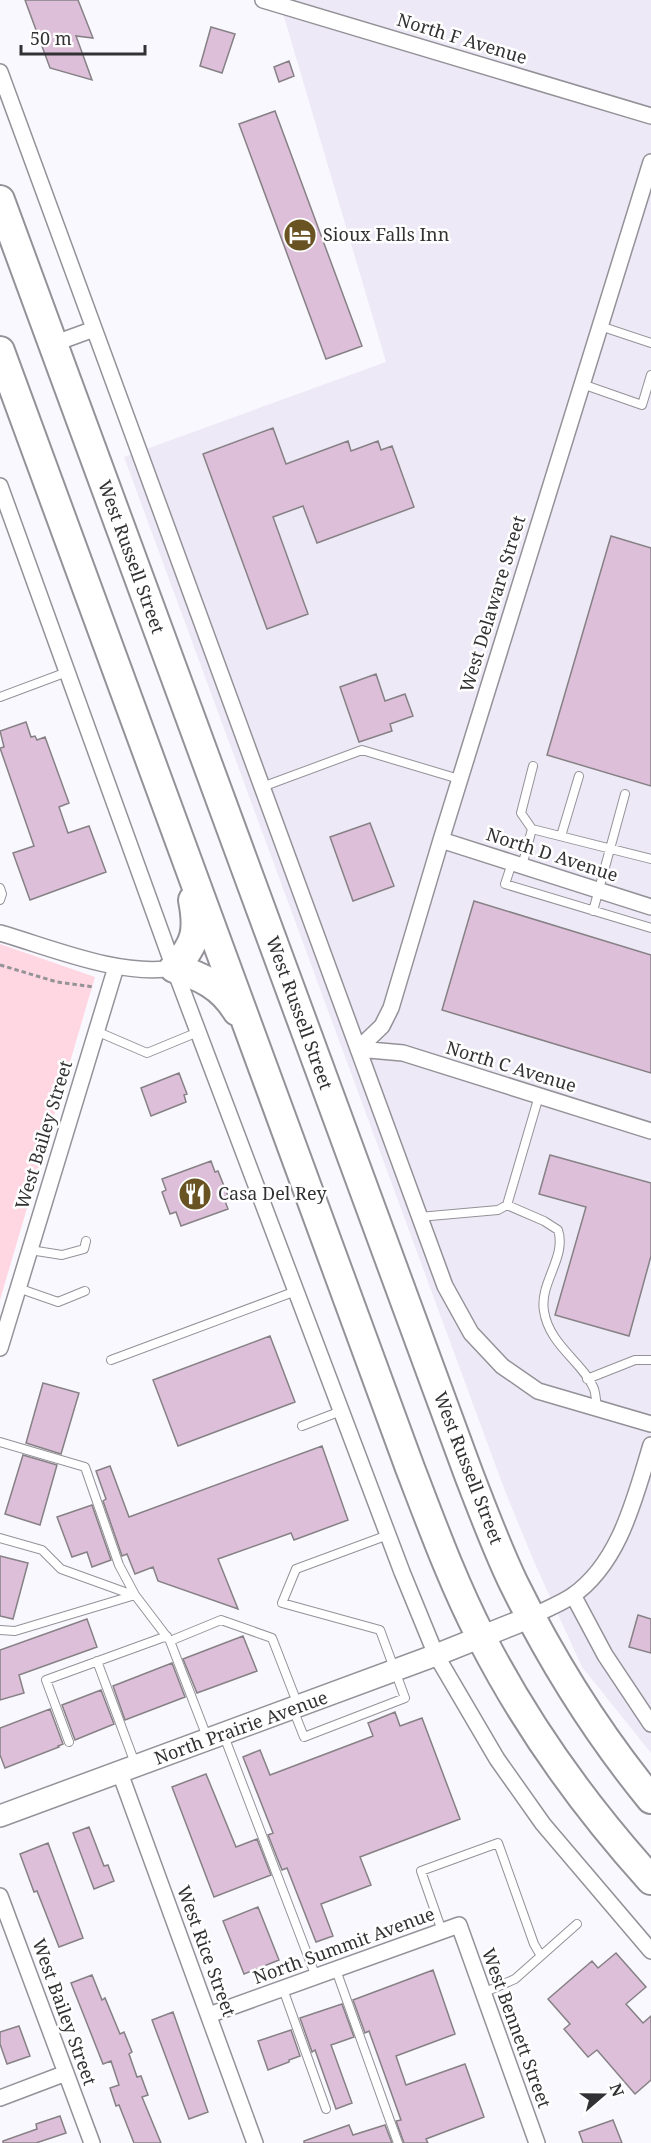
<svg xmlns="http://www.w3.org/2000/svg" width="651" height="2143" font-family="'Noto Serif',serif">
<style>
.built{fill:#ede9f6}
.green{fill:#ffd7e2}
.building{fill:#ddbfd9;stroke:#868185;stroke-width:1.5}
.lines{fill:none;stroke-linecap:round;stroke-linejoin:round}
.lane-casing{stroke:#949298;stroke-width:10}
.street-casing{stroke:#949298;stroke-width:18}
.secondary-casing{stroke:#949298;stroke-width:24}
.highway-casing{stroke:#949298;stroke-width:32}
.path{stroke:#949397;stroke-width:3;stroke-dasharray:4.5 3;stroke-linecap:butt}
.lane{stroke:#fff;stroke-width:8}
.street{stroke:#fff;stroke-width:15}
.secondary{stroke:#fff;stroke-width:21}
.highway{stroke:#fff;stroke-width:28}
.labels{text-anchor:middle;stroke-width:5;stroke-linejoin:round;paint-order:stroke}
.street-label{font-size:18px;fill:#323234;stroke:#fff}
.poi-label{font-size:18px;fill:#323234;stroke:#fff;text-anchor:start}
</style>
<rect width="100%" height="100%" fill="#faf8ff"/>
<path class="built" d="M279 0H651V1753L582 1667 535 1564 505 1491 124 457 386 362Z"/>
<path class="green" d="M0 944 95 977 0 1300Z"/>
<path class="building" d="M25 0H78L93 38 76 36 92 80 50 68Z
M211 27 235 34 222 73 200 66Z
M289 61 294 76 279 82 274 67Z
M275 111 362 346 326 359 239 124Z
M273 428 286 464 348 441 351 451 378 441 381 450 392 446 414 507 317 543 303 506 273 517 308 614 267 629 203 454Z
M611 536 651 548V786L547 755Z
M376 674 385 701 405 694 413 716 390 724 392 731 359 742 340 687Z
M26 722 31 737 35 736 37 740 45 737 69 803 59 807 68 833 89 826 106 872 30 900 13 853 34 846 0 748 4 747 0 731Z
M370 823 394 886 353 901 330 837Z
M474 901 651 955V1073L442 1010Z
M179 1073 187 1094 184 1095 186 1102 151 1116 141 1088Z
M550 1155 651 1183V1256L629 1336 555 1315 586 1207 539 1194Z
M211 1161 215 1172 218 1171 228 1196 224 1198 228 1209 181 1226 176 1212 170 1214 162 1192 166 1190 162 1179Z
M270 1336 295 1402 178 1446 153 1380Z
M43 1383 79 1393 61 1454 26 1443Z
M322 1446 348 1520 294 1540 291 1533 218 1559 238 1609 158 1581 153 1567 135 1574 127 1554 122 1556 103 1501 106 1499 96 1471 110 1466 129 1517Z
M23 1455 57 1465 40 1525 5 1514Z
M92 1505 111 1560 92 1567 87 1552 72 1557 57 1517Z
M0 1556 28 1563 13 1619 0 1616Z
M638 1615 651 1619V1653L629 1647Z
M87 1619 97 1647 19 1675 24 1693 0 1700V1650Z
M243 1636 257 1671 197 1693 183 1659Z
M172 1663 185 1697 125 1720 113 1686Z
M101 1690 114 1724 75 1740 62 1705Z
M50 1709 63 1744 58 1746 59 1747 5 1768 0 1755V1728Z
M395 1712 400 1726 422 1718 460 1819 360 1857 371 1885 321 1904 333 1936 316 1942 287 1868 282 1870 268 1835 273 1833 243 1757 260 1750 270 1775 373 1736 368 1723Z
M206 1774 236 1847 257 1839 271 1875 214 1897 172 1787Z
M89 1827 104 1866 108 1865 114 1881 94 1889 73 1833Z
M48 1843 83 1938 59 1947 37 1891 34 1892 20 1854Z
M258 1907 279 1960 244 1974 223 1921Z
M616 1953 646 1987 626 2004 643 2023 651 2016V2080L635 2094 597 2050 588 2057 564 2029 570 2024 548 1999 592 1961 598 1968Z
M433 1970 455 2034 396 2056 406 2085 465 2064 484 2117 426 2139 428 2143H404L396 2121 401 2120 369 2031 365 2033 353 2000Z
M92 1975 102 2000 105 1998 120 2034 124 2032 132 2052 129 2054 137 2077 141 2076 148 2095 142 2097 161 2143H134L119 2105 116 2106 110 2088 119 2085 111 2061 103 2064 71 1983Z
M342 2004 354 2037 331 2045 352 2103 336 2109 315 2050 312 2052 300 2018Z
M173 2012 208 2112 189 2119 152 2020Z
M19 2026 30 2056 7 2064 0 2044V2032Z
M291 2030 300 2056 289 2060V2062L268 2070 258 2041Z
M60 2116 66 2133 36 2143H3V2141L37 2129 36 2124Z
M613 2120 622 2143H583L579 2132Z
M349 2125 353 2135 385 2125 392 2143H304V2141Z"/>
<g class="lines">
<defs>
<path id="lane" d="M600 326 651 343
M582 384 642 405 651 375
M0 697 67 672
M262 787 362 750 459 779
M532 829 521 813 533 766
M561 836 579 776
M512 863 505 884 651 928
M522 866 532 829 651 859
M0 888 2 894 0 900
M593 911 625 794
M96 1031 147 1053 198 1032
M507 1205 544 1221 558 1230C567 1257 539 1283 544 1311 549 1345 583 1362 594 1389 596 1395 596 1402 597 1408
M419 1217 498 1210 507 1205 539 1096
M30 1250 62 1255 84 1249 86 1241
M18 1288 58 1302 85 1291
M111 1360 296 1291
M587 1379 635 1360H651
M302 1426 341 1411
M0 1442 85 1467 119 1565 135 1595
M0 1538 42 1550 61 1569 133 1595
M0 1630 15 1631 135 1595 170 1641 207 1737
M170 1641 221 1620 272 1638 298 1705
M97 1661 136 1766
M293 1709 304 1737 405 1698 380 1630 282 1603 296 1569 388 1535
M224 1736 316 1977
M69 1742 46 1680 167 1636
M442 1931 421 1871 498 1843 534 1944 541 1956
M336 1970 398 2143
M283 1989 326 2109
M483 1993 515 1979 577 1924"/>
<path id="street" d="M263 0 651 116
M0 72 445 1286 471 1333 502 1366 538 1391 651 1424
M53 344 94 329
M0 486 174 968 402 1572 436 1655 497 1759 543 1824 651 1951
M441 840 651 907
M0 933C52 948 120 977 174 968
M358 1049 382 1026 391 1008 441 840 651 162
M358 1049 403 1053 651 1131
M0 1348 116 967
M573 1595 605 1655 651 1724
M531 1617C544 1610 560 1604 572 1596 620 1563 635 1497 651 1445
M120 1773 255 2143
M0 1896 92 2143
M209 2015 459 1925 537 2143
M0 2098 66 2073"/>
<path id="secondary" d="M0 1816 436 1655 531 1617"/>
<path id="highway" d="M0 200 469 1475C483 1511 497 1549 514 1584 552 1661 597 1733 651 1799
M0 351 410 1468C432 1525 453 1583 481 1637 526 1725 585 1807 651 1880
M193 900C199 931 196 944 174 968 201 976 222 986 237 1011"/>
</defs>
<use href="#lane" class="lane-casing"/>
<use href="#street" class="street-casing"/>
<use href="#secondary" class="secondary-casing"/>
<use href="#highway" class="highway-casing"/>
<path class="path" d="M0 965 57 982 94 987"/>
<use href="#lane" class="lane"/>
<use href="#street" class="street"/>
<use href="#secondary" class="secondary"/>
<use href="#highway" class="highway"/>
</g>
<defs>
<symbol id="hotel-disc" viewBox="-11 -11 22 22"><circle r="9.5" fill="#6a5323" stroke="#fff"/><path d="M-6-4.5h1.5V1H6V5H4.5V3h-9V5H-6ZM-4 0a1.8 1.8 0 1 1 3.6 0ZM.5 0V-2.5h3Q6-2.5 6 0Z" fill="#fff"/></symbol>
<symbol id="restaurant-disc" viewBox="-11 -11 22 22"><circle r="9.5" fill="#6a5323" stroke="#fff"/><path d="M-5-6h1v4h1v-4h1v4h1v-4h1v5L-1.5 .5V6h-2V.5L-5-1ZM5-6V6H3V1.5H1.5Q1.5-4 5-6Z" fill="#fff"/></symbol>
</defs>
<g fill-rule="evenodd">
<use href="#hotel-disc" x="281" y="216" width="38" height="38"/>
<use href="#restaurant-disc" x="176" y="1175" width="38" height="38"/>
</g>
<g class="labels">
<g class="street-label">
<text transform="translate(462 39) rotate(17)" y="6">North F Avenue</text>
<text transform="translate(131 557) rotate(70)" y="6">West Russell Street</text>
<text transform="translate(493 604) rotate(-73)" y="6">West Delaware Street</text>
<text transform="translate(552 855) rotate(18)" y="6">North D Avenue</text>
<text transform="translate(299 1013) rotate(70)" y="6">West Russell Street</text>
<text transform="translate(511 1067) rotate(17)" y="6">North C Avenue</text>
<text transform="translate(44 1135) rotate(-73)" y="6">West Bailey Street</text>
<text transform="translate(468 1468) rotate(69)" y="6">West Russell Street</text>
<text transform="translate(241 1728) rotate(-20)" y="6">North Prairie Avenue</text>
<text transform="translate(344 1946) rotate(-20)" y="6">North Summit Avenue</text>
<text transform="translate(206 1951) rotate(70)" y="6">West Rice Street</text>
<text transform="translate(64 2012) rotate(70)" y="6">West Bailey Street</text>
<text transform="translate(516 2028) rotate(70)" y="6">West Bennett Street</text>
</g>
<g class="poi-label">
<text x="323" y="241">Sioux Falls Inn</text>
<text x="218" y="1200">Casa Del Rey</text>
</g>
</g>
<g transform="translate(603 2095) rotate(70)" stroke="#ffffff" stroke-width="4.5" paint-order="stroke">
<path d="M0-4.5L10 22L0 15L-10 22Z" fill="#323234"/>
<text y="-9" font-size="16" font-weight="bold" text-anchor="middle" fill="#323234">N</text>
</g>
<path d="M21 45v9h124v-9" fill="none" stroke="#323234" stroke-width="3"/>
<text x="30" y="45" font-size="18" fill="#323234" stroke="#ffffff" stroke-width="4.5" paint-order="stroke">50 m</text>
</svg>
